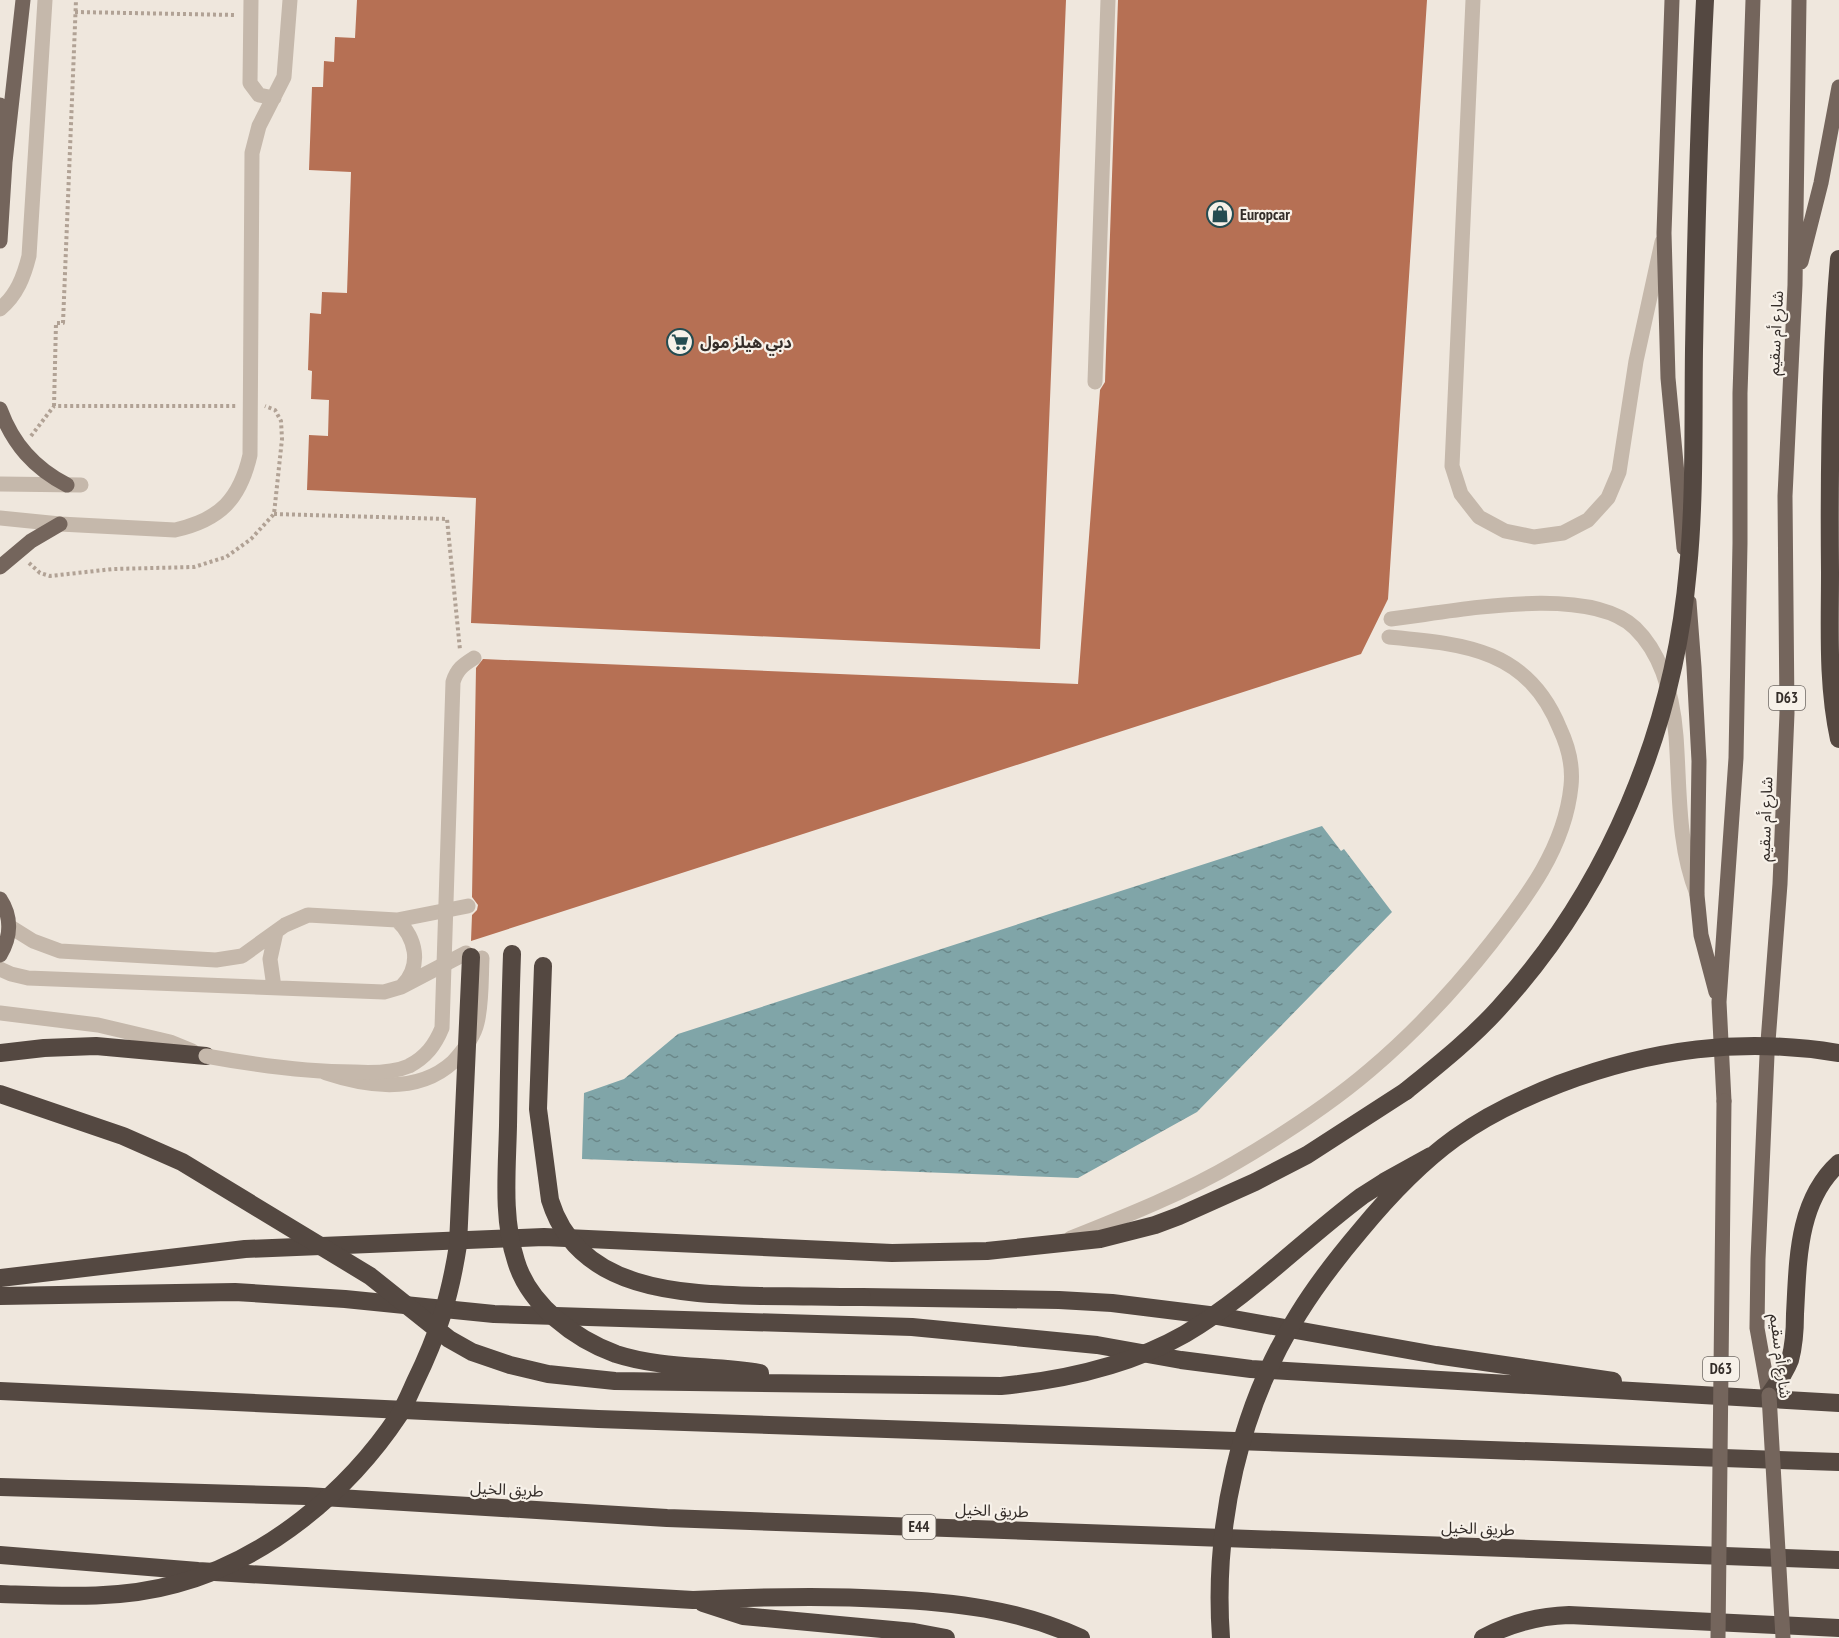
<svg xmlns="http://www.w3.org/2000/svg" width="1839" height="1638" font-family="'PT Sans Narrow','Noto Sans Arabic',sans-serif">
<style>
.water{fill:url(#water-ripples)}
.building{fill:#b67054}
.lines{fill:none;stroke-linecap:round;stroke-linejoin:round}
.path{stroke:#b1a295;stroke-width:4;stroke-dasharray:3 3;stroke-linecap:butt}
.minor{stroke:#c5b8ab;stroke-width:15}
.major{stroke:#74655c;stroke-width:15}
.highway{stroke:#544841;stroke-width:18}
.minor-bridge{stroke:#c5b8ab;stroke-width:15}
.major-bridge{stroke:#74655c;stroke-width:15}
.highway-bridge{stroke:#544841;stroke-width:18}
.labels{text-anchor:middle;stroke-width:4.5;stroke-linejoin:round;paint-order:stroke}
.shield{fill:#f7f1e9;stroke:#6e6863;stroke-width:1.5}
.shield-label{font-size:15px;font-weight:bold;fill:#342d29}
.poi-label{font-size:16px;font-weight:bold;fill:#342d29;stroke:#f7f1e9;text-anchor:start}
.street-label{font-size:16px;fill:#342d29;stroke:#f7f1e9}
</style>
<defs>
<pattern id="water-ripples" width="26" height="14" patternUnits="userSpaceOnUse" patternTransform="scale(1.5)"><rect width="26" height="14" fill="#80a5a8"/><path d="M2 4q2-2 4 0t4 0M15 11q2-2 4 0t4 0" fill="none" stroke="#6a8789"/></pattern>
</defs>
<rect width="100%" height="100%" fill="#efe7dd"/>
<path class="water" d="M1322 826 1341 851 1344 849 1392 912 1197 1112 1078 1178 582 1159 584 1093 624 1079 678 1034Z"/>
<path class="building" d="M357 0H1066L1040 649 471 623 476 498 307 490 309 435 328 436 329 400 311 399 312 371 308 370 310 313 321 314 322 292 347 293 351 172 309 170 312 87H323L324 61 334 62 335 37 355 38Z
M1118 0H1427L1388 599 1361 654 471 941 472 915 477 910 478 905 472 897 476 668 483 659 1078 684 1100 390 1105 382Z"/>
<g class="lines">
<path class="path" d="M75 12 236 15
M54 406 56 323H63L76 0
M31 436 54 406H236
M274 514 447 519 460 650
M29 563 40 573 50 576 113 569 194 567 226 557 251 539 274 514 282 439 281 421 275 410 265 406"/>
<path class="minor" d="M251 0 250 83 259 95 274 98
M1473 0 1452 466 1461 494 1479 517 1505 531 1534 537 1563 533 1588 520 1608 498 1619 472 1636 361 1662 242
M0 309C17 295 24 276 29 256L45 0
M1095 382 1108 0
M0 484 81 485
M0 518 60 524 175 530C220 520 240 499 250 455L252 153 259 126 284 77 290 0
M1391 619C1452 612 1588 583 1635 628 1663 655 1673 699 1676 736 1680 789 1677 844 1697 894
M397 920C416 938 422 965 403 985
M9 926 33 941 60 951 216 960 242 956 285 925 308 915 397 920 468 906
M0 969 11 974 28 978 384 992 401 987 466 953
M274 987 270 959 276 932
M0 1013 98 1025 170 1042 192 1051
M326 1073C368 1087 418 1094 453 1062 463 1051 474 1037 477 1023 482 1003 481 979 482 958
M1071 1238C1126 1216 1184 1193 1235 1163 1281 1136 1329 1105 1370 1070 1415 1032 1454 990 1491 943 1527 897 1565 847 1571 786 1573 767 1568 746 1560 729 1528 649 1465 644 1389 637"/>
<path class="major" d="M1672 0 1664 233 1668 378 1684 548
M0 105 2 135
M0 241 5 162 23 0
M1801 262 1821 183 1839 87
M0 409C13 444 34 468 67 485
M0 567 31 541 60 524
M1689 602 1694 667 1699 761 1697 895 1701 935 1716 992
M0 899C12 917 11 937 0 955
M1724 1101 1719 1002 1736 758 1740 543V393L1753 0
M1769 1395 1757 1328 1758 1259 1767 1055 1780 884 1787 713 1785 496 1795 285 1799 0"/>
<path class="highway" d="M1839 259C1830 363 1829 468 1830 572 1830 628 1827 684 1839 739
M0 1053 44 1048 96 1046 206 1056
M0 1278 245 1249 544 1237 892 1253 987 1251 1100 1239 1155 1225 1179 1216 1255 1182 1307 1155 1406 1091
M0 1296 235 1292 345 1299 494 1314 912 1327 1097 1345 1181 1360 1251 1369 1839 1403
M862 1297 1059 1300 1112 1303 1217 1316 1436 1355 1613 1381
M0 1391 598 1419 1839 1462
M1769 1395C1777 1384 1785 1373 1790 1360 1794 1345 1795 1329 1795 1314 1798 1261 1797 1201 1839 1163
M0 1487 306 1496 667 1518 1839 1560
M0 1555 198 1571 693 1600C757 1597 821 1595 885 1599 954 1602 1018 1609 1081 1638
M703 1603 743 1616 914 1632 946 1638
M1483 1638C1511 1623 1537 1616 1569 1615L1839 1628"/>
<path class="minor-bridge" d="M206 1056C255 1065 305 1072 354 1072 372 1073 393 1073 409 1066 426 1057 435 1045 442 1028L453 682C457 669 463 665 474 658"/>
<path class="major-bridge" d="M1769 1395 1783 1638
M1718 1638 1724 1101"/>
<path class="highway-bridge" d="M512 954C510 1011 509 1069 508 1126 507 1171 502 1218 516 1261 529 1305 575 1339 616 1354 662 1369 713 1365 760 1373
M543 966 538 1109 550 1200C578 1292 683 1294 762 1296 795 1296 828 1297 862 1297
M1406 1091C1438 1065 1471 1039 1499 1008 1608 889 1674 730 1688 569 1695 497 1693 423 1694 350 1696 233 1699 117 1705 0
M0 1094 123 1136 182 1162 370 1276 449 1339 472 1352 510 1365 548 1374 615 1381 1001 1386C1064 1380 1129 1366 1185 1334 1249 1296 1302 1241 1362 1196L1384 1182 1431 1156
M0 1594C58 1596 119 1600 176 1584 266 1560 348 1492 399 1415 405 1405 410 1393 415 1382 438 1335 450 1297 458 1245L471 957
M1221 1638C1213 1527 1239 1408 1299 1313 1317 1284 1338 1257 1360 1231 1388 1197 1419 1164 1455 1138 1487 1115 1523 1098 1559 1084 1652 1049 1741 1037 1839 1053"/>
</g>
<defs>
<symbol id="shop-ring" viewBox="-11 -11 22 22"><circle r="9.5" fill="#f7f1e9" stroke="#244b50" stroke-width="1.5"/><path d="M-5-2.5h2.3a2.7 3.5 0 0 1 5.4 0H5L5.5 6h-11ZM-1.5-2.5h3a1.5 2.3 0 0 0-3 0Z" fill="#244b50"/></symbol>
<symbol id="supermarket-ring" viewBox="-11 -11 22 22"><circle r="9.5" fill="#f7f1e9" stroke="#244b50" stroke-width="1.5"/><path d="M-6-5.5h2.5l.6 2H6L4.5 2H-2.5L-4.4-4H-6ZM-1.5 3.2a1.3 1.3 0 1 0 .1 0ZM3 3.2a1.3 1.3 0 1 0 .1 0Z" fill="#244b50"/></symbol>
</defs>
<g fill-rule="evenodd">
<use href="#shop-ring" x="1205" y="199" width="30" height="30"/>
<use href="#supermarket-ring" x="665" y="327" width="30" height="30"/>
</g>
<g class="labels">
<g class="shield">
<rect x="1769" y="686" width="36" height="24" rx="4.5"/>
<rect x="1703" y="1357" width="36" height="24" rx="4.5"/>
<rect x="902.5" y="1515" width="33" height="24" rx="4.5"/>
</g>
<g class="shield-label">
<text x="1787" y="703">D63</text>
<text x="1721" y="1374">D63</text>
<text x="919" y="1532">E44</text>
</g>
<g class="poi-label">
<text x="1240" y="220">Europcar</text>
<text x="700" y="348">دبي هيلز مول</text>
</g>
<g class="street-label">
<text transform="translate(1775 333) rotate(-87)" y="6">شارع أم سقيم</text>
<text transform="translate(1765 819) rotate(-88)" y="6">شارع أم سقيم</text>
<text transform="translate(1781 1356) rotate(83)" y="6">شارع أم سقيم</text>
<text transform="translate(507 1489) rotate(3)" y="6">طريق الخيل</text>
<text transform="translate(992 1510) rotate(2)" y="6">طريق الخيل</text>
<text transform="translate(1478 1528) rotate(2)" y="6">طريق الخيل</text>
</g>
</g>
</svg>
